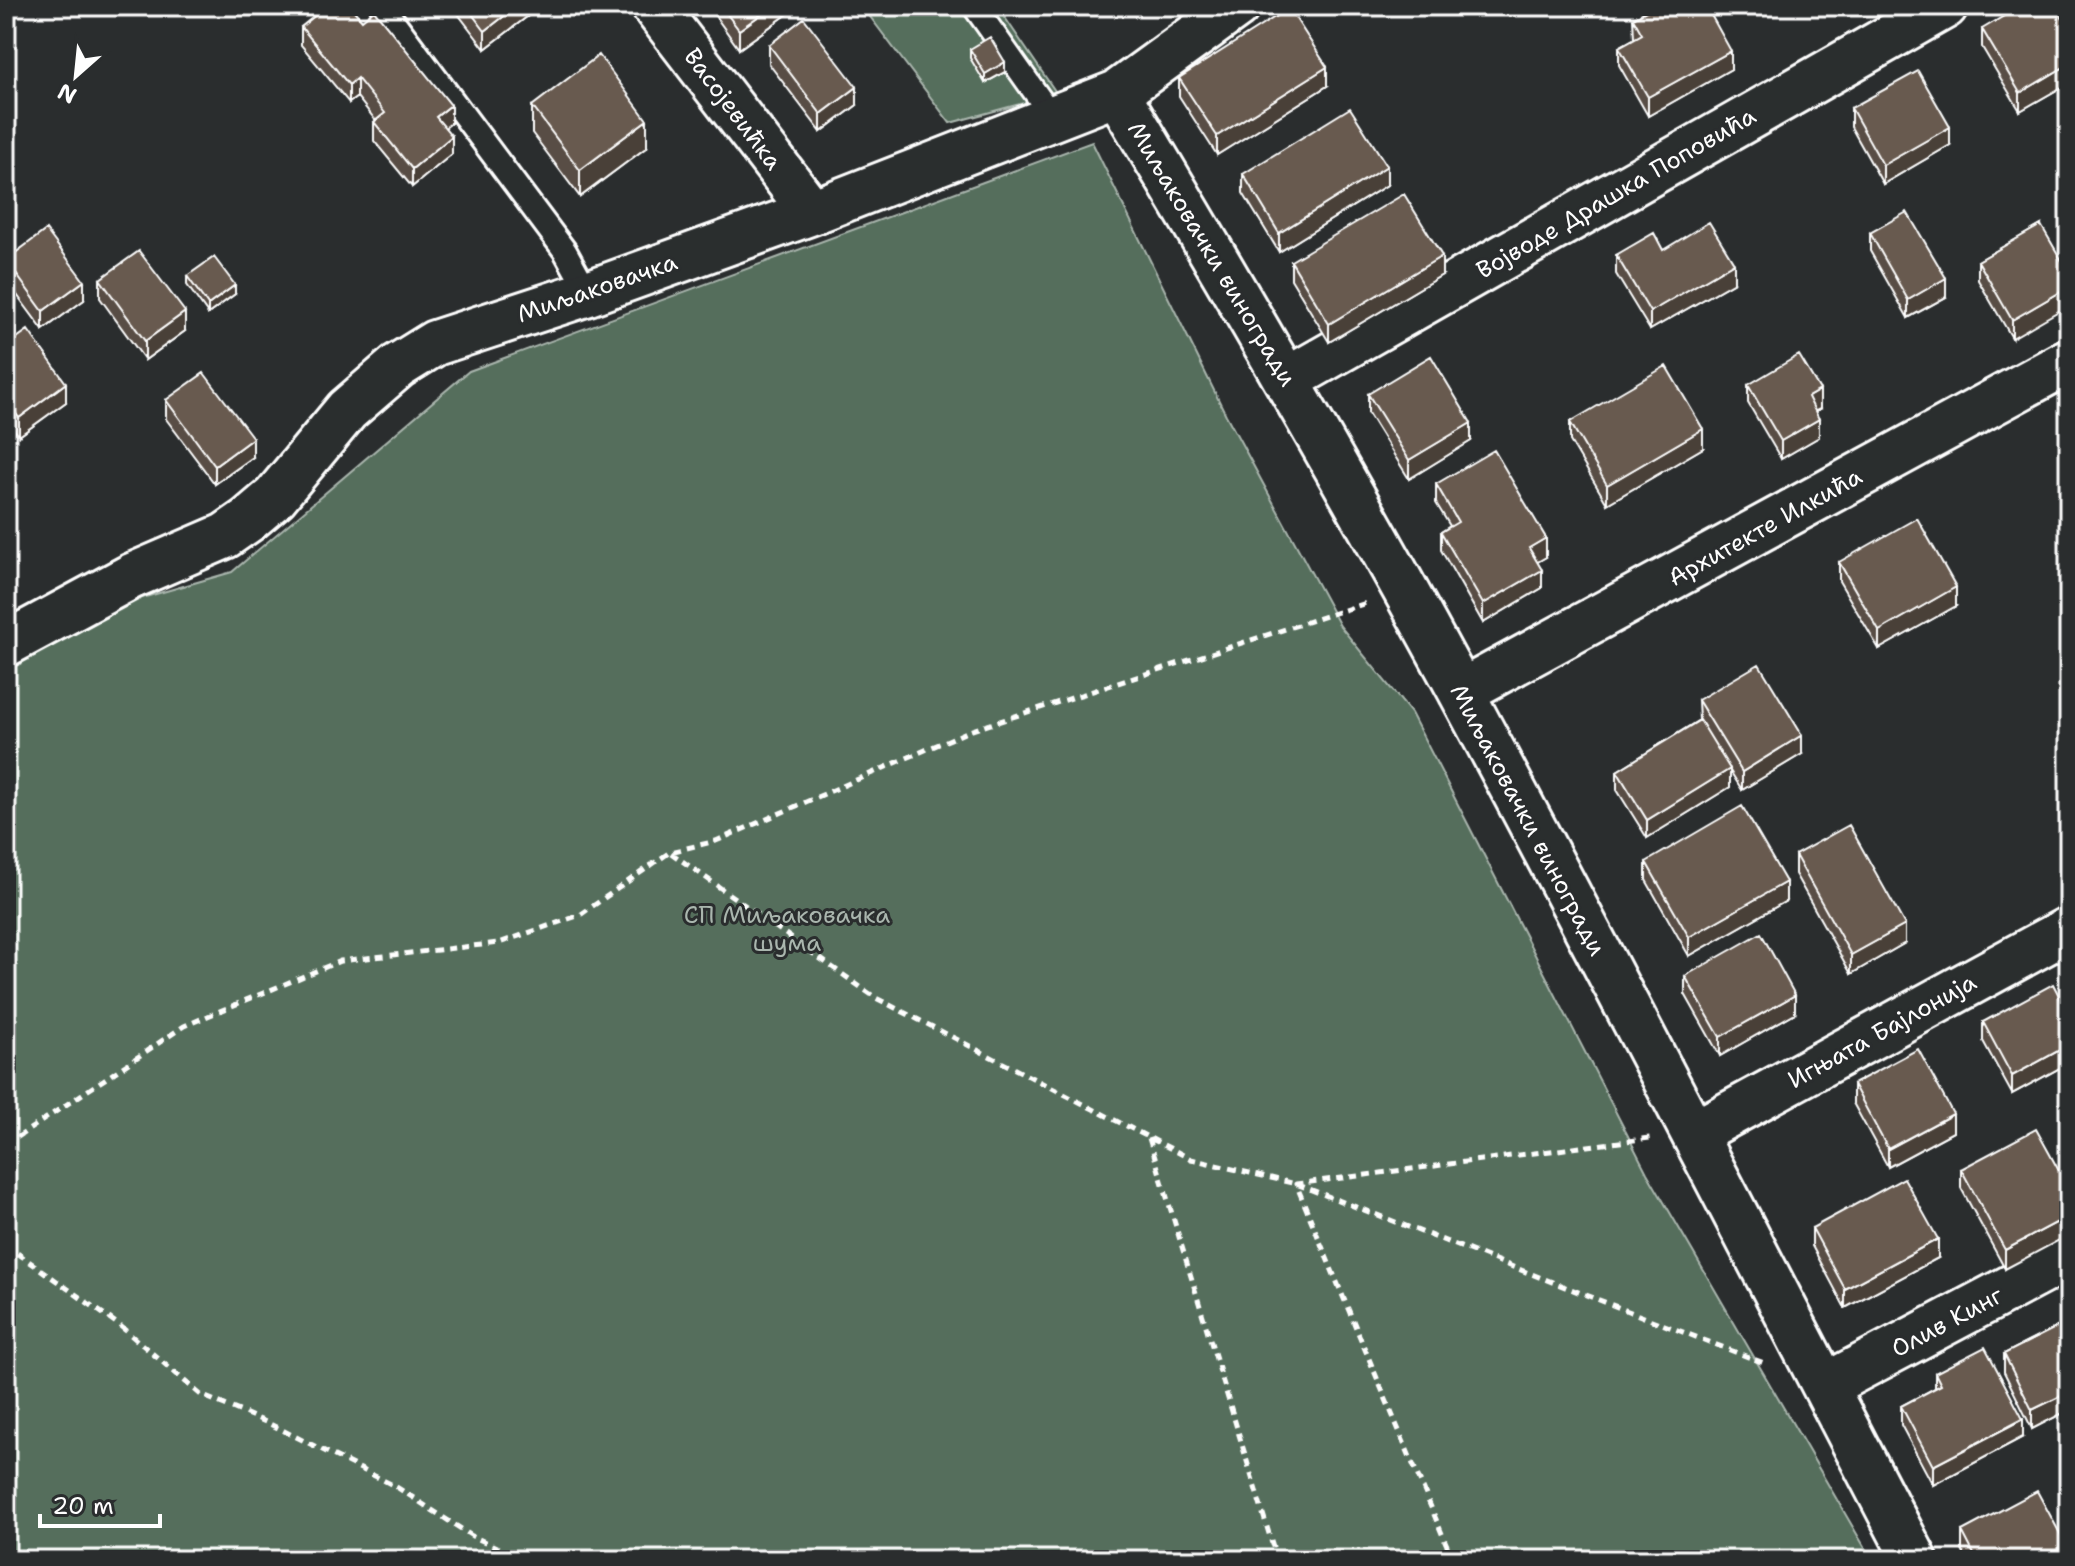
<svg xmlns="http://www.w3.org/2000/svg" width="2075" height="1566" font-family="'Shantell Sans',sans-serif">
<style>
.green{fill:#556e5c;stroke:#aab6ae;stroke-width:2}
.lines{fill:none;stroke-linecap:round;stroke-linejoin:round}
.service-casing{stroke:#fff;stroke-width:28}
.minor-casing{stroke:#fff;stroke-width:50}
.path{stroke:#fff;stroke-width:5;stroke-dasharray:8 6;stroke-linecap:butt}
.service{stroke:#2a2d2e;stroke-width:22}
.minor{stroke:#2a2d2e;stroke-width:44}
.wall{fill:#594d44;stroke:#fff;stroke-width:2}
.shaded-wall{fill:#493f37;stroke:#fff;stroke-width:2}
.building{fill:#685a4f;stroke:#fff;stroke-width:2}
.labels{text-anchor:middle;stroke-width:6;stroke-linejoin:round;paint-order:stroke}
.street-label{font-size:24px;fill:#fff;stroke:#2a2d2e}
.park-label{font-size:24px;fill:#aab6ae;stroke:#2a2d2e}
</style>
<rect width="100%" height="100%" fill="#2a2d2e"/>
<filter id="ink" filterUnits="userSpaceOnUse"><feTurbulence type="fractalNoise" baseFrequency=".0125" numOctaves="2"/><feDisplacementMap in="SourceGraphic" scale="16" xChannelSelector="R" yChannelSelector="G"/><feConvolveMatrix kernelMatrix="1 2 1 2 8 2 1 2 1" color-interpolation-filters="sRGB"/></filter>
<g filter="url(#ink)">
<path class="green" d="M862 6H997L1057 94 950 123Z
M1092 142 1226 415 1340 626 1411 713 1647 1173 1872 1560H6V667L128 602 232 572 469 371Z"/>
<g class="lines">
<defs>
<path id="service" d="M382 6 565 251 588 293
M974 6 1054 119"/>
<path id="minor" d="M654 6 812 212
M1117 93C1235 290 1351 488 1460 690 1615 979 1764 1270 1915 1560
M1287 380 1945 6
M6 644 132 576 225 536 248 520 275 497 347 410 398 366 435 343 588 293 812 212 1117 93 1237 6
M1461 692 2069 361
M1695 1133 2069 929
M1825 1386 2069 1257"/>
</defs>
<use href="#service" class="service-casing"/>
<use href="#minor" class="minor-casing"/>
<path class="path" d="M671 853 876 998 1191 1159 1296 1184 1764 1363
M1149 1138 1277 1560
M6 1145 184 1026 340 961 499 943 580 915 670 852 716 841 969 731 1366 603
M6 1245 119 1325 201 1395 268 1423 395 1486 472 1536 525 1560
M1453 1560 1296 1184 1650 1138"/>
<use href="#service" class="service"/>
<use href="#minor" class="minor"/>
</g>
<path class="wall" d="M452 6H541L485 49Z
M708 6H796V8L739 49Z
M1643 6H1706L1731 69 1648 116 1619 65V47L1634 39 1633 18 1643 13Z
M362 20 451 123 445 128 452 154 412 187 374 141V122L376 121 357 97 349 103 301 45V27Z
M1982 29H2069V83L2020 111 1982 47Z
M769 45 857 105 821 132 769 64Z
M970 49 1005 72 985 83 970 58Z
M1179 78 1327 86 1217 155 1179 96Z
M532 106 647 147 580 197 532 133Z
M1851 108 1950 145 1883 184 1851 127Z
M1243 174 1387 185 1279 252 1243 193Z
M2041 225 2012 338 1978 280V261Z
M1870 233 1946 297 1908 318 1870 251Z
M1663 250 1734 282 1650 330 1616 274V255Z
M6 260 84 300 43 330 6 280Z
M1291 261 1442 275 1329 342 1291 279Z
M187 276 235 294 208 314 187 285Z
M100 279 185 331 145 360 100 298Z
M6 346 66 402 19 436 6 418Z
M1748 385 1820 409 1815 411 1819 437 1781 459 1748 403Z
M1368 394 1471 441 1409 479 1368 413Z
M166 400 253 457 215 484 166 419Z
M1570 422 1703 448 1607 504 1570 441Z
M1436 484 1546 557 1537 562 1542 588 1483 623 1441 550V532L1450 526 1436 503Z
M1839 562 1956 606 1879 649 1839 581Z
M1698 700 1802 754 1742 790 1730 771V787L1647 838 1617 790V771L1699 720Z
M1795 855 1905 943 1851 974 1795 874Z
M1646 862 1786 901 1689 956 1646 880Z
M1685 976 1795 1013 1720 1056 1685 994Z
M2069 1015V1063L2012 1094 1983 1041V1022Z
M1853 1084 1953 1132 1888 1167 1853 1103Z
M1961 1169 2069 1189 2005 1269 1961 1188Z
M1812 1228 1938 1258 1845 1308 1812 1246Z
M2069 1321V1410L2032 1429 2004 1372V1354Z
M1935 1373 2023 1437 1933 1485 1901 1425V1406L1935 1388Z
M1962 1531 2069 1560H1967L1962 1550Z"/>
<path class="shaded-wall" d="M517 6H541L485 49V31Z
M773 6H796V8L739 49V30Z
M1731 51V69L1648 116V97Z
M1005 62V72L985 83V74Z
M2069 64V83L2020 111V93Z
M1327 67V86L1217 155V136Z
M357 78V97L349 103V85Z
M857 87V105L821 132V114Z
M451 105V123L436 135V117Z
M647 120V147L580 197V170Z
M1950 127V145L1883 184V165Z
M452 136V154L412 187V169Z
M1387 166V185L1279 252V233Z
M1442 256V275L1329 342V324Z
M1734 263V282L1650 330V312Z
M1946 278V297L1908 318V300Z
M84 281V300L43 330V311Z
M235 285V294L208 314V305Z
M2069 287V305L2012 338V320Z
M185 312V331L145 360V341Z
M66 383V402L19 436V418Z
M1820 390V409L1808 415V397Z
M1819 419V437L1781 459V441Z
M1471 423V441L1409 479V460Z
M1703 429V448L1607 504V485Z
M253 438V457L215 484V466Z
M1546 538V557L1529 567V548Z
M1542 570V588L1483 623V604Z
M1956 587V606L1879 649V631Z
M1802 735V754L1742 790V772Z
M1730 769V787L1647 838V820Z
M1786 882V901L1689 956V937Z
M1905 925V943L1851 974V955Z
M1795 995V1013L1720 1056V1037Z
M2069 1045V1063L2012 1094V1076Z
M1953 1114V1132L1888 1167V1149Z
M2069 1216V1235L2005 1269V1250Z
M1938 1239V1258L1845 1308V1289Z
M2069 1392V1410L2032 1429V1410Z
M2023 1419V1437L1933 1485V1466Z"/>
<path class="building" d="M327 6H350L362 20 374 10 451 105 436 117 452 136 412 169 374 122 385 113 357 78 349 85 301 27Z
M466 6H517L485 31Z
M721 6H773L739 30Z
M1649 6H1706L1731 51 1648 97 1619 47 1642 34 1633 18 1650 9Z
M2021 6H2055L2069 29V64L2020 93 1982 29Z
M1289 8 1327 67 1217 136 1179 78Z
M804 18 857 87 821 114 769 45Z
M990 37 1005 62 985 74 970 49Z
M599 55 647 120 580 170 532 106Z
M1918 71 1950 127 1883 165 1851 108Z
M1350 108 1387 166 1279 233 1243 174Z
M1404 194 1442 256 1329 324 1291 261Z
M1907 212 1946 278 1908 300 1870 233Z
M1709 222 1734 263 1650 312 1616 255 1654 233 1663 250Z
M2041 225 2069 273V287L2012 320 1978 261Z
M46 230 84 281 43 311 6 260Z
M139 251 185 312 145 341 100 279Z
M214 257 235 285 208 305 187 276Z
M28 330 66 383 19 418 6 399V346Z
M1799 355 1820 390 1808 397 1819 419 1781 441 1748 385Z
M1431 356 1471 423 1409 460 1368 394Z
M1666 366 1703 429 1607 485 1570 422Z
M204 373 253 438 215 466 166 400Z
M1494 450 1546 538 1529 548 1542 570 1483 604 1441 532 1458 522 1436 484Z
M1917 518 1956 587 1879 631 1839 562Z
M1759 664 1802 735 1742 772 1698 700Z
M1700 720 1730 769 1647 820 1617 771Z
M1742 806 1786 882 1689 937 1646 862Z
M1849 825 1905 925 1851 955 1795 855Z
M1761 933 1795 995 1720 1037 1685 976Z
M2053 984 2069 1015V1045L2012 1076 1983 1022Z
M1918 1049 1953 1114 1888 1149 1853 1084Z
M2036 1129 2069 1189V1216L2005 1250 1961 1169Z
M1904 1178 1938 1239 1845 1289 1812 1228Z
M2069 1321V1392L2032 1410 2004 1354Z
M1985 1347 2023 1419 1933 1466 1901 1406 1941 1385 1935 1373Z
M2037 1491 2069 1550V1560H1977L1962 1531Z"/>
</g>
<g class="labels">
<g class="street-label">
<text transform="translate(733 109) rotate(53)" y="8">Васојевићка</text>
<text transform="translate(1616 193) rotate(-30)" y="8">Војводе Драшка Поповића</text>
<text transform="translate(1212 254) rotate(59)" y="8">Миљаковачки виногради</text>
<text transform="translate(597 288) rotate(-19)" y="8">Миљаковачка</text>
<text transform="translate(1765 527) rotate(-29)" y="8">Архитекте Илкића</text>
<text transform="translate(1528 820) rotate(62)" y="8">Миљаковачки виногради</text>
<text transform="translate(1882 1031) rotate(-29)" y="8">Игњата Бајлонија</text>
<text transform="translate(1947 1322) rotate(-28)" y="8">Олив Кинг</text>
</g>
<g class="park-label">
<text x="787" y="923">СП Миљаковачка<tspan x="787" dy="28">шума</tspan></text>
</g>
</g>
<rect width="2075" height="1566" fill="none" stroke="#2a2d2e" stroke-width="32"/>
<rect x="16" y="16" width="2043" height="1534" fill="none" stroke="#fff" stroke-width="3" filter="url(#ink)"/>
<g transform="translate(76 76) rotate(207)" stroke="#2a2d2e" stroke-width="6" paint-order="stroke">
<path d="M0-6L14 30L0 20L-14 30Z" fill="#ffffff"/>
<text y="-12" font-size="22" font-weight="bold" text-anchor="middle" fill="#ffffff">N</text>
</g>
<path d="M40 1514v12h120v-12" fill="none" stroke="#ffffff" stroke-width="4"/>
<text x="52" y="1514" font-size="24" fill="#ffffff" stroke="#2a2d2e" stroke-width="6" paint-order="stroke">20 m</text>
</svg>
